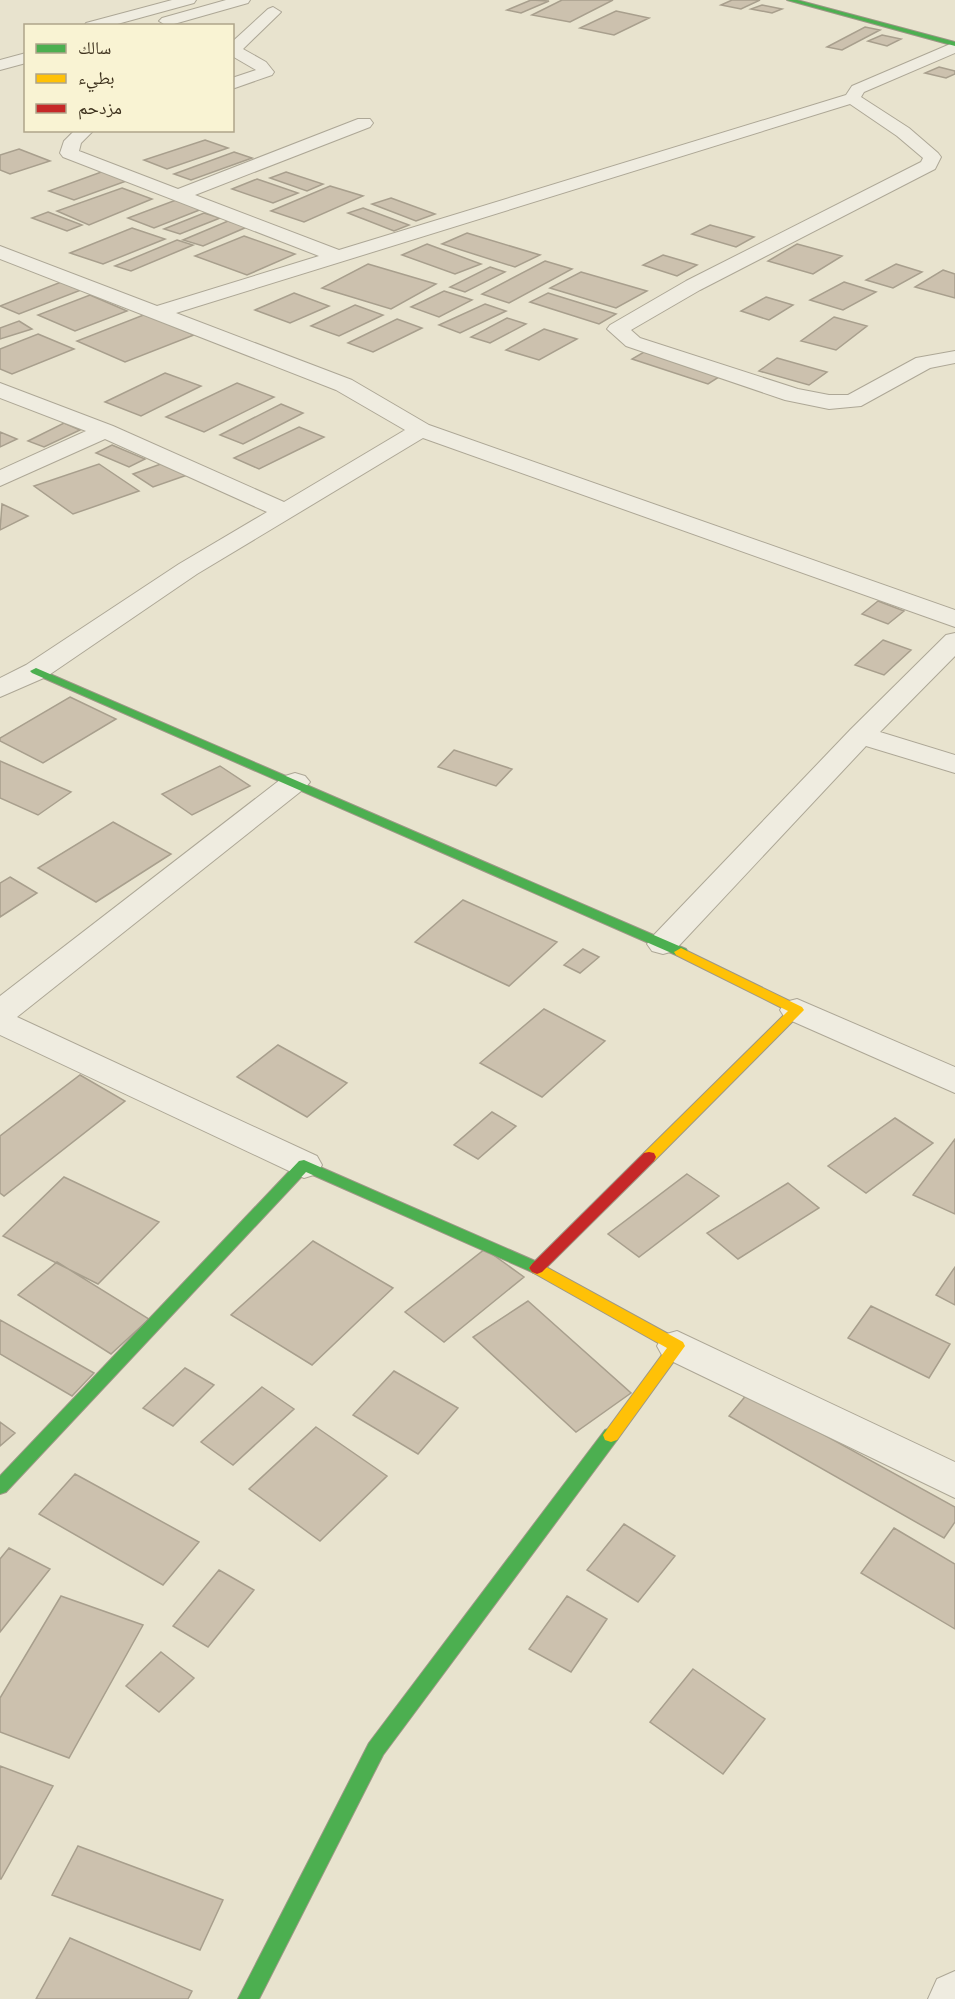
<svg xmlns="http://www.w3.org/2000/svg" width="955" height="1999" font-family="'IBM Plex Serif','Noto Naskh Arabic',serif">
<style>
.building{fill:#ccc1ae;stroke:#a89f8d;stroke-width:1.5}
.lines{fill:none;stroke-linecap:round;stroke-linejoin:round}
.street-casing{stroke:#ada796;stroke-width:2}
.fast-casing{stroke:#9d9786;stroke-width:2}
.slow-casing{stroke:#9d9786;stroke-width:2}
.jam-casing{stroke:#9d9786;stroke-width:2}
.street{fill:#efece0;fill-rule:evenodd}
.fast{fill:#4caf50;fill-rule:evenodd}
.slow{fill:#ffc107;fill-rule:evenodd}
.jam{fill:#c62828;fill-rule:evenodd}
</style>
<rect width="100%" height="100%" fill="#e8e3ce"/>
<path class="building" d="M531 0 549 1 521 13 507 10Z
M562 0H613L570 22 532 15Z
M732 0H760L741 9 721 5Z
M762 5 782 9 772 13 751 9Z
M616 11 649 18 614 35 580 28Z
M865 27 880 30 842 50 827 47Z
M882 35 901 39 887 46 868 41Z
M939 67 955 71V74L946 78 925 73Z
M205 140 228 148 167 169 144 160Z
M19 149 50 161 10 174 0 170V155Z
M234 152 252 158 191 180 174 174Z
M104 171 129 180 74 200 49 191Z
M286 172 323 184 307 191 270 178Z
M257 179 298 193 273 203 232 189Z
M330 186 363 196 304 222 271 211Z
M122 188 152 199 89 225 57 211Z
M391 198 435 214 416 221 372 204Z
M176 200 202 209 154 228 128 218Z
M363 208 409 225 394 231 348 213Z
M48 212 82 225 67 231 32 218Z
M204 213 220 218 180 234 164 229Z
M228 221 247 227 203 246 183 240Z
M710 225 754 237 736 247 692 234Z
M132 228 165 239 103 264 70 253Z
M467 233 540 255 515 267 442 244Z
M244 236 295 254 247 275 195 256Z
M177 240 193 245 131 271 115 266Z
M427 244 481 264 455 274 402 255Z
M797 244 842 256 813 274 768 261Z
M663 255 697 265 677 276 643 265Z
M545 261 572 269 509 303 482 294Z
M368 264 436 284 391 309 322 288Z
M896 264 922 272 893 288 866 280Z
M490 267 505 272 465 292 450 287Z
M943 270 955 274V298L915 287Z
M581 272 647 291 616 308 550 288Z
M61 282 81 290 19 314 0 306Z
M844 282 876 292 843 310 810 300Z
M444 291 472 300 439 317 411 307Z
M294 293 329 306 290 323 255 310Z
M548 293 616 314 599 324 530 302Z
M90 295 127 311 75 331 38 315Z
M766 297 793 305 769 320 741 311Z
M485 304 506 311 460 333 439 325Z
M355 305 383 315 339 336 311 326Z
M146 314 194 335 125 362 77 341Z
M834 317 867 326 836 350 801 341Z
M507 318 526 324 490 343 471 337Z
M397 319 422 328 373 352 348 343Z
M19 321 32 329 0 339V328Z
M544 329 577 339 539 360 506 350Z
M38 334 74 349 12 374 0 369V349Z
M644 352 719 377 708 384 632 359Z
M777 358 827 372 809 385 759 371Z
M165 373 201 386 141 416 105 402Z
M237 383 274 397 204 432 166 417Z
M281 404 303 413 243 444 220 435Z
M64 423 80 430 44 447 28 441Z
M299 427 324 437 259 469 234 458Z
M0 432 17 439 0 447Z
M112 445 145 459 129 467 96 453Z
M169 461 190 474 153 487 133 474Z
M99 464 139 491 73 514 34 486Z
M2 504 28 516 0 530Z
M878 601 904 611 888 624 862 614Z
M883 640 911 650 884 675 855 665Z
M70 697 116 719 43 763 0 741V738Z
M454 750 512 769 496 786 438 767Z
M0 761 71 792 38 815 0 798Z
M220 766 250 786 192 815 162 794Z
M113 822 171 854 96 902 38 868Z
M10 877 37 893 0 917V883Z
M463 900 557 942 509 986 415 942Z
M583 949 599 957 580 973 564 965Z
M544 1009 605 1041 542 1097 480 1063Z
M278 1045 347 1083 307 1117 237 1077Z
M80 1075 125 1101 4 1196 0 1193V1136Z
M492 1112 516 1126 478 1159 454 1145Z
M895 1118 933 1143 866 1193 828 1166Z
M955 1139V1214L913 1195Z
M687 1174 719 1196 639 1257 608 1234Z
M64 1177 159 1222 98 1284 3 1236Z
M788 1183 819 1208 738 1259 707 1233Z
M313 1241 393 1288 312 1365 231 1315Z
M485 1249 524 1277 444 1342 405 1312Z
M57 1262 149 1319 111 1354 18 1295Z
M955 1267V1305L936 1295Z
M528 1301 631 1393 576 1432 473 1337Z
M871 1306 950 1344 929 1378 848 1338Z
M0 1320 94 1373 72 1396 0 1354Z
M185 1368 214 1385 173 1426 143 1408Z
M394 1371 458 1408 418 1454 353 1415Z
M262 1387 294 1409 233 1465 201 1442Z
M748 1393 955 1507V1522L944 1538 729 1416Z
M0 1422 15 1433 0 1446Z
M316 1427 387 1476 320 1541 249 1489Z
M75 1474 199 1542 163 1585 39 1514Z
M624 1524 675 1556 638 1602 587 1570Z
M894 1528 955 1564V1629L861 1573Z
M9 1548 50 1569 0 1632V1559Z
M219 1570 254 1590 208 1647 173 1626Z
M61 1596 143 1625 69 1758 0 1732V1698Z
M567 1596 607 1619 571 1672 529 1649Z
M161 1652 194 1678 159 1712 126 1686Z
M693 1669 765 1719 723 1774 650 1722Z
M0 1766 53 1786 1 1879H0Z
M78 1846 223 1900 200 1950 52 1895Z
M70 1938 192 1991 188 1999H36Z"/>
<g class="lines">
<defs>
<path id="street" d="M172 0H196L194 3 110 26H84L86 23Z
M226 0H250L248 3 167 26 159 21 162 18Z
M273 7 281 12 278 15 243 49 266 62 274 72 272 75 232 89V78L256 70 232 56V42L268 9Z
M955 42V53L864 92 861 97 909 128 938 153 941 157 935 169 700 290 631 330 640 338 798 389 829 395H848L916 358 955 351V363L930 368 861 406 829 409 785 400 626 346 607 329 610 325 686 281 921 162 923 158 897 136 850 104 176 313 352 380 429 425 955 610V627L423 438 197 574 46 677 0 697V678L26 665 179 564 267 512 105 439 0 486V470L86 431 0 398V383L113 426 284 502 405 430 336 390 0 259V246L157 306 319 256 63 157 60 153 64 141 75 130H94L81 143 79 151 178 189 358 119H370L373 123 370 127 195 195 339 250 846 95 852 86Z
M26 53V63L0 70V60Z
M955 633V656L880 732 955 755V773L866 746 674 951 663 954 652 951 647 944 652 937 851 729 946 635Z
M295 773 305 776 310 782 305 788 17 1017 317 1156 322 1165 317 1174 304 1178 0 1035V996L285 776Z
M797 999 955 1067V1093L785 1018 780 1010 785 1002Z
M677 1331 955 1462V1498L663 1357 657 1346 663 1335Z
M955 1971V1999H928L937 1979Z"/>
<path id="fast" d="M787 0H797L955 42V46Z
M36 668 686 949 688 952 681 956 676 955 32 673 30 671Z
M304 1160 542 1264 545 1268 542 1272 537 1274 532 1272 306 1172 6 1492 0 1494V1476L299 1161Z
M611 1428 617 1430 619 1435 617 1440 383 1755 259 1999H238L369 1743 605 1430Z"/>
<path id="slow" d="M681 948 802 1007 804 1010 654 1161H644L642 1157 644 1153 788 1011 676 955 674 952Z
M537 1262 683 1342 685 1346 617 1440 611 1442 605 1440 603 1435 667 1348 532 1272 529 1268 532 1264Z"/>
<path id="jam" d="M649 1152 654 1153 656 1157 654 1161 542 1272 537 1274 532 1272 529 1268 532 1264 644 1153Z"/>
</defs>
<use href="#street" class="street-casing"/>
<use href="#fast" class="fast-casing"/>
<use href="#slow" class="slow-casing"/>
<use href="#jam" class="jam-casing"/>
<use href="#street" class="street"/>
<use href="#fast" class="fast"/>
<use href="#slow" class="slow"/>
<use href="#jam" class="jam"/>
</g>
<rect x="24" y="24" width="210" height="108" fill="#f9f3d3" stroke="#aea58a" stroke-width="1.5"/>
<rect x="36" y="44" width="30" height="9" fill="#4caf50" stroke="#aea58a" stroke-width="1.5"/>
<text x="78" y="54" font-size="18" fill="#3d311d">سالك</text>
<rect x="36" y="74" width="30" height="9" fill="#ffc107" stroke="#aea58a" stroke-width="1.5"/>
<text x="78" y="84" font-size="18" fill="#3d311d">بطيء</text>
<rect x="36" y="104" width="30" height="9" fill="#c62828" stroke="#aea58a" stroke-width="1.5"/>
<text x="78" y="114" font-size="18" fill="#3d311d">مزدحم</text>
</svg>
